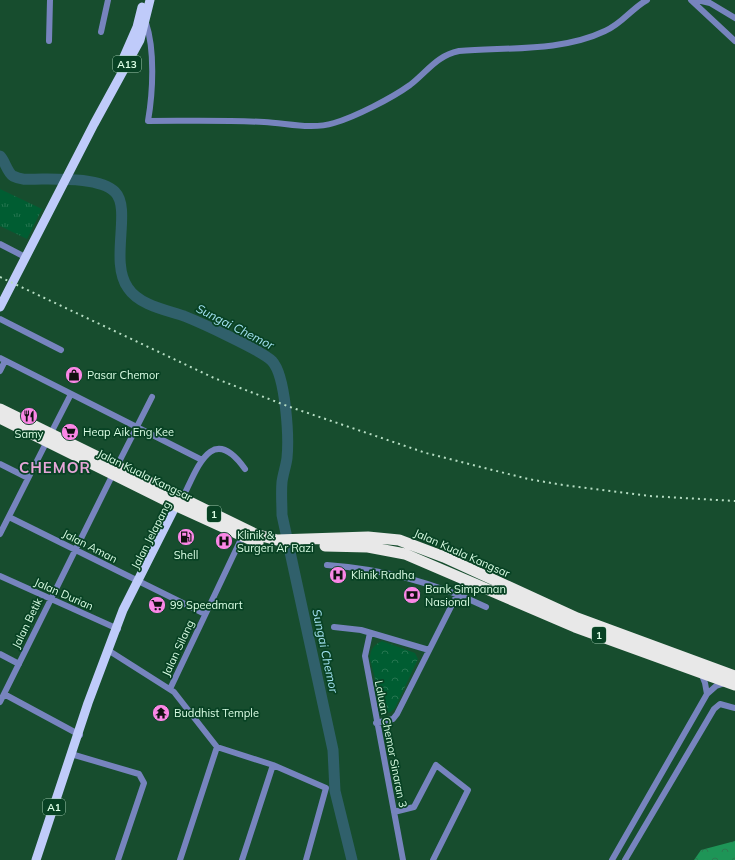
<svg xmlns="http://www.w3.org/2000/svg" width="735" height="860" font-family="Mulish,sans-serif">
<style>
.grass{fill:url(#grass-tufts)}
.forest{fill:url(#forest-crowns)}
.park{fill:url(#park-crowns)}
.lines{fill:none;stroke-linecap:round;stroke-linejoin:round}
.river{stroke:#30606b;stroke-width:11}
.street{stroke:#7784be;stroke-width:6}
.primary{stroke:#bfcbfa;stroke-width:9}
.highway{stroke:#e8e8e8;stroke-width:11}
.rail{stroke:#b6ddc3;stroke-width:2;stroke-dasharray:2 4;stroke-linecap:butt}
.labels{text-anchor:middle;stroke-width:3.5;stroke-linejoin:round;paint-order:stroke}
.shield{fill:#084224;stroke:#9cc6ab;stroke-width:1}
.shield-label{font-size:10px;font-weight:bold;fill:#dbfee5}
.poi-label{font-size:11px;fill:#dbfee5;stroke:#084224;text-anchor:start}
.street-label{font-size:11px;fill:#dbfee5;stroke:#084224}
.water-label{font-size:12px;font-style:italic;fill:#a4e3f3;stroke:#084224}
.district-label{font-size:15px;font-weight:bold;letter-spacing:1px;fill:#e6a6d8;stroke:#084224}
</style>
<defs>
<pattern id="grass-tufts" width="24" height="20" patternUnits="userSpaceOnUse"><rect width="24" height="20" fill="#005d32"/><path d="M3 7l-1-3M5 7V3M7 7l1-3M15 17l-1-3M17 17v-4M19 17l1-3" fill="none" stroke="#257550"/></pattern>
<pattern id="forest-crowns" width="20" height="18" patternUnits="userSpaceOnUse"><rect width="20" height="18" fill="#1e9557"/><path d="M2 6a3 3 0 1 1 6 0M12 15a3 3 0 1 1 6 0" fill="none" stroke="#2b7b51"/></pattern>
<pattern id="park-crowns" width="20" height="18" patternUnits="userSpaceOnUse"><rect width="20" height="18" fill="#005d32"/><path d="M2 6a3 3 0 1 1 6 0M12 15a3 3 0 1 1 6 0" fill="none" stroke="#257550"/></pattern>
</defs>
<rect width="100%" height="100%" fill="#174d2e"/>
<path class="grass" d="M0 189 42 209 27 239 0 226Z"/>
<path class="forest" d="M735 841V860H694L701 850Z"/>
<path class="park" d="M382 641 415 653 418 659 395 708 391 712 386 713 383 711 370 659C370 649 374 645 382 641Z"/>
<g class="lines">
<path class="river" d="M0 156C5 161 7 172 13 176 23 181 31 179 42 179 61 179 101 178 115 192 132 209 109 262 128 288 139 305 166 310 184 316 199 322 263 351 272 361 286 376 289 438 287 458 286 466 283 474 282 482 281 493 282 504 282 515L333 750 335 791 352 860"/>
<path class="street" d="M691 0 735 41
M697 0 710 3 735 18
M146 23C155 50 153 92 148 121 187 121 225 120 264 122 287 123 311 130 334 123 355 117 392 98 410 85 428 71 436 56 459 51 507 47 561 52 605 31 622 24 632 8 647 0
M101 32 108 0
M49 41 50 0
M0 244 25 257
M0 319 61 350
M0 358 202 460
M0 371 5 361
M51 433 71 394
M0 464 28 478
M117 466 152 397
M182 499C197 470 211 421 245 469
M9 517 205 614
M0 534 47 441
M327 565C382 569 436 583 486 607
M0 576 118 629
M334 627 361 630 429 650
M370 633 365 656 403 860
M111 652 174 692 217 747 273 765 326 788 306 860
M0 654 19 664
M701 673 705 683 707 694
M170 689 243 535
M4 694 80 735
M0 702 113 474
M376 723 393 719 397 714 465 579
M71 754 139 774 144 783 118 860
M394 812 414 807 436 765 468 790 433 860
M180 860 217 747
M242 860 273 765
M612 860 707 694 716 686 725 683
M625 860 714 709 720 704 735 708"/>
<path class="primary" d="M123 59 137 27 142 7
M0 307 94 124 140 40 150 0
M36 860 88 703 123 610 176 505 179 501"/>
<path class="highway" d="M0 409 255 534 277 540 368 537 399 540 444 557 577 618 735 676
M0 418 179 507 258 543
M325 546 368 547 405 554 575 627 735 685"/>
<path class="rail" d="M0 277 214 378 290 407 426 453 528 479 563 485 649 496 735 501"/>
</g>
<defs>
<symbol id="shop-disc" viewBox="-11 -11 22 22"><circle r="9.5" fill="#fb87e6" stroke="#084224"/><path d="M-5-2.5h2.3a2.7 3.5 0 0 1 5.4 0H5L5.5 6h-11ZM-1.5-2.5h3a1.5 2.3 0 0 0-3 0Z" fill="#111"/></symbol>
<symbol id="restaurant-disc" viewBox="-11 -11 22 22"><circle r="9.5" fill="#fb87e6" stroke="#084224"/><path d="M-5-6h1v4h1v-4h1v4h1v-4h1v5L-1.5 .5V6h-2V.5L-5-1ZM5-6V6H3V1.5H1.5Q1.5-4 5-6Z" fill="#111"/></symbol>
<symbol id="supermarket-disc" viewBox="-11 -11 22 22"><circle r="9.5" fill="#fb87e6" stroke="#084224"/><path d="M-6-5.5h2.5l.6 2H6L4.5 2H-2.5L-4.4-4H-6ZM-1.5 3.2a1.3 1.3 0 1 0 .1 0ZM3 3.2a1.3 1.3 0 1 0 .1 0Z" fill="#111"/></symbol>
<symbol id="fuel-disc" viewBox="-11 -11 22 22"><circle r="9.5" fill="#fb87e6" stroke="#084224"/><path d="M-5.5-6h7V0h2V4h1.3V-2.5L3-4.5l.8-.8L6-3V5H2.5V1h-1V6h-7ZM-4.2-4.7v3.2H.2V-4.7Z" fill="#111"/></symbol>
<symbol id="hospital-disc" viewBox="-11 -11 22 22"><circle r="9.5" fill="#fb87e6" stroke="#084224"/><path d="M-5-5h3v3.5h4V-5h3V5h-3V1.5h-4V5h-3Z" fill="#111"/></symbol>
<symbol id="bank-disc" viewBox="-11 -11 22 22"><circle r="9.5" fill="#fb87e6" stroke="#084224"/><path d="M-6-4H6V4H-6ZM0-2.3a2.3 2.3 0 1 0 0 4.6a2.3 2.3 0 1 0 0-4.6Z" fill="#111"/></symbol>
<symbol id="temple-disc" viewBox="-11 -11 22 22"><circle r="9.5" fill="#fb87e6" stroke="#084224"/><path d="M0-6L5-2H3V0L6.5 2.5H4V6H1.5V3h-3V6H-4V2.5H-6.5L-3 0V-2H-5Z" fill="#111"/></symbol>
</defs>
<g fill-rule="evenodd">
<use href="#shop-disc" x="64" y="365" width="20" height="20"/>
<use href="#restaurant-disc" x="19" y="406" width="20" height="20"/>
<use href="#supermarket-disc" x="60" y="422" width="20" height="20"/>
<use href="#fuel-disc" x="176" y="527" width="20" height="20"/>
<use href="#hospital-disc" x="214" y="531" width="20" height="20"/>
<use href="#hospital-disc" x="328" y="565" width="20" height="20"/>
<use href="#bank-disc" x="402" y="585" width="20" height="20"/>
<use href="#supermarket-disc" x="147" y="595" width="20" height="20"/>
<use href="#temple-disc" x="151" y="703" width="20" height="20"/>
</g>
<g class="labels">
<g class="shield">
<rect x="113" y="56" width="28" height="16" rx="3"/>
<rect x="207" y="506" width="14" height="16" rx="3"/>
<rect x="592" y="627" width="14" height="16" rx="3"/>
<rect x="43" y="799" width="22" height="16" rx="3"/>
</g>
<g class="shield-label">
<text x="127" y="68">A13</text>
<text x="214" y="518">1</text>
<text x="599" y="639">1</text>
<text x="54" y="811">A1</text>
</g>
<g class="poi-label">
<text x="87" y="379">Pasar Chemor</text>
<text x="83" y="436">Heap Aik Eng Kee</text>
<text x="29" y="438" text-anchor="middle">Samy</text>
<text x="237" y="539">Klinik &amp;<tspan x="237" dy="13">Surgeri Ar Razi</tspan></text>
<text x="186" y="559" text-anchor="middle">Shell</text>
<text x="351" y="579">Klinik Radha</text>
<text x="425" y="593">Bank Simpanan<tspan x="425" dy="13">Nasional</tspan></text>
<text x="170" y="609">99 Speedmart</text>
<text x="174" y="717">Buddhist Temple</text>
</g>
<g class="street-label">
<text transform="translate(145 475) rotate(26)" y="4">Jalan Kuala Kangsar</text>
<text transform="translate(151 535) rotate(-63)" y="4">Jalan Jelapang</text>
<text transform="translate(90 546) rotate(27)" y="4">Jalan Aman</text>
<text transform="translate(462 553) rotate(24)" y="4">Jalan Kuala Kangsar</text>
<text transform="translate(64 594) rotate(24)" y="4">Jalan Durian</text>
<text transform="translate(27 623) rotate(-64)" y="4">Jalan Betik</text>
<text transform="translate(178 648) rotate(-65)" y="4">Jalan Silang</text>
<text transform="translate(391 744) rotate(79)" y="4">Laluan Chemor Sinaran 3</text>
</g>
<g class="water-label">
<text transform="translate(235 327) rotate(27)" y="4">Sungai Chemor</text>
<text transform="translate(325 651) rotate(78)" y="4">Sungai Chemor</text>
</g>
<g class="district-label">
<text x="55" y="473">CHEMOR</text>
</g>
</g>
</svg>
